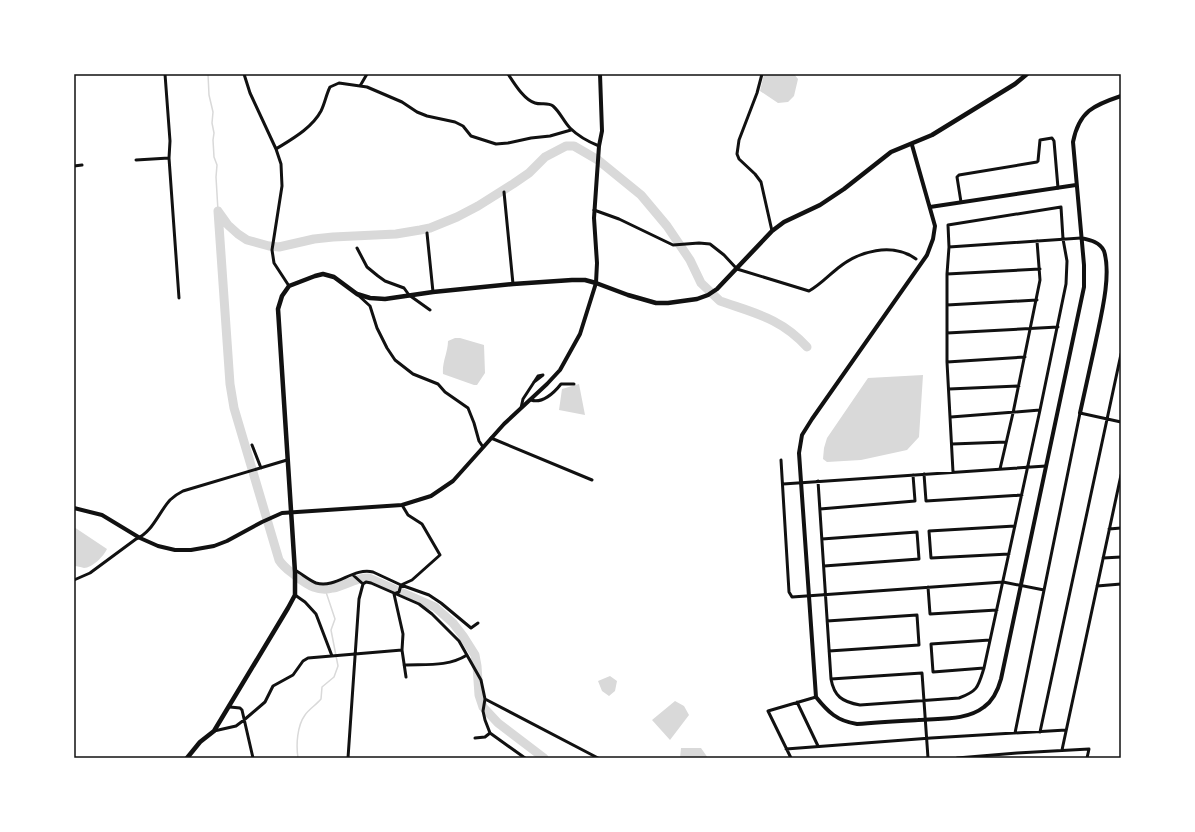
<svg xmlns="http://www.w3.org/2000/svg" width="1195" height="832" font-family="'Open Sans',sans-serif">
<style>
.water{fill:#d9d9d9}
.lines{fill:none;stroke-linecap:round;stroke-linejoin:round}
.stream{stroke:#d9d9d9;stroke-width:1.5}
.river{stroke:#d9d9d9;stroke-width:9}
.minor{stroke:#111;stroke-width:3}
.tertiary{stroke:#111;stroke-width:4}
.secondary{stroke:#111;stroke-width:4.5}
.neatline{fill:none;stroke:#111;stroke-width:1.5}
</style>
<rect width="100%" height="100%" fill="#fff"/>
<path class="water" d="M764 74H794L798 79 794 96 788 102 778 103 760 91Z
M455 338H460L484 345 485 373 477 385H474L443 374C442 362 448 352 448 341Z
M923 375 919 437 907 450 861 460 827 462 823 459 824 448 827 438 868 378Z
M579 384 585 415 559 410 562 389Z
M74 527 107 549C104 556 92 568 84 568 80 567 78 566 74 566Z
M610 676 617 681 615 691 609 696 602 691 598 681Z
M675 701 684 706 689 715 670 740 652 720Z
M681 748H701L708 758H680Z"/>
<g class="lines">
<path class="stream" d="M208 74 209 95 213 112 212 123 214 133 213 140 214 157 217 165 216 177 218 211
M298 758C296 745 297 726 305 715 309 709 316 705 321 699L322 687 334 677 338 666 331 630 335 619 325 589"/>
<path class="river" d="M218 211 230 384 234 408 279 560C284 568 290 571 297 577 308 585 318 592 333 588 345 586 356 577 369 578L435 607 453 623 463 636 475 655 477 666 479 695 483 707 498 723 544 758
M218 211 228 225 238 234 247 240 269 246 279 247 314 239 333 237 396 234 420 230 430 228 457 217 478 206 513 184 529 173 545 157 566 146H574L598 160 641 195 667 226 690 260 701 283 720 301C754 313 781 318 807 347"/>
<path class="minor" d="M165 74 170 141 169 158 179 298
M244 74 250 93 276 149 281 164 282 186 272 250 274 263 289 286
M508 74C514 83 524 100 535 103 541 105 548 102 553 106 560 112 564 122 570 128 578 136 589 142 599 146
M762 74 757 93 739 140 737 154 739 159 755 174 761 182 772 231
M360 86 367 74
M276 149C292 139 312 128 321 111 325 103 326 95 330 87L339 83 367 87 402 102 417 112 427 116 455 122 463 126 471 136 496 144 508 143 531 138 550 136 571 130
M136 160 169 158
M74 166 82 165
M504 192 513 284
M961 202 957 177 959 175 1037 162 1038 161 1040 140 1052 138 1054 141 1058 188
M594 210 619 219 673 245 699 243 710 244 724 255 737 269 809 291C820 285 829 275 838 268 859 251 892 242 916 259
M427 233 433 292
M949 247 1081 238
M357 248 367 267 378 276 385 281 404 288 409 295 430 310
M947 274 1040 269
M358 295 370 306 377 328 387 348 395 360 413 374 438 384 445 392 468 408 474 423 479 441 483 447
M947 305 1037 300
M947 333 1058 327
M947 362 1025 357
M949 389 1019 386
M531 400C542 404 554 393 561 384H574
M521 408 523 399 538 376 543 375 534 382
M951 417 1040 410
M491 438 592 480
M952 444 1006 442
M252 445 261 468
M781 460 789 592 792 597 1003 582 1044 590
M1000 469 1013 413 1040 280 1037 241
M924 474 926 501 1022 495
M818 481 831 679C834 696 842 702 860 705L959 698C978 691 978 687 984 668L1040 410 1066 284 1067 261 1063 239 1061 207 948 225 949 247 947 274V362L953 472
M783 484 1046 466
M820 509 915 501 913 475
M1109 529 1121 528
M822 539 917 532 919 559 824 566
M1009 554 931 558 929 531 1015 526
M1103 558 1121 557
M295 570C302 574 309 580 316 583 336 589 353 567 373 572L401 585 429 595 441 603 471 628 478 623
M353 575 363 584
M74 580 90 573 136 539C152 533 159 512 170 500 174 496 179 493 183 491L287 460
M363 584 366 582 371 583 419 604 432 614 459 641 481 680 485 699 483 711 485 720 490 733 525 758
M1097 586 1121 584
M928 587 930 614 997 610
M394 594 399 592 401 585 412 580 440 555 422 524 408 515 402 505
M394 594 403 634 402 650 406 677
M295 595 305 602 316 614 332 656
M827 621 917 615 919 645 829 651
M404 665C426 664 448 667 467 655
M984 668 933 672 931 644 990 640
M831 679 922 673 928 758
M485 699 598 758
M797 702 818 746
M230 707 240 708 242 710 253 758
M214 731 236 726 244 720 265 702 273 686 293 675 303 661 308 658 402 650
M1040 732 1121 354
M1015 733 1080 413 1121 422
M475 738 485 737 490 733
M786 749 931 738 1066 730
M1062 750 1121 475
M348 758 359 599 363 584
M791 758 768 711 816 697
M957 758 1017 753 1089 749 1087 758"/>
<path class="tertiary" d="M912 145 935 226 933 239 927 255 812 419 802 435 799 453 816 697C828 712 837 721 857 724 877 722 898 721 918 720 940 718 966 721 984 707 994 700 998 690 1001 679L1084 287V265L1073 142C1079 111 1094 105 1121 96
M930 207 1076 185
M1080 413C1085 390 1090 368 1095 345 1100 320 1112 276 1104 251 1100 242 1090 240 1081 238
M74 508 102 515 140 538 158 546 175 550H191L214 546 227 541 262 522 282 513 402 505 431 496 453 481 504 424 547 384 560 370 580 334 596 283 597 263 594 218 599 146 602 131 600 74"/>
<path class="secondary" d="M187 758 200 742 214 731 288 608 295 595V572L278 309 282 296 289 286 315 276 323 274 334 277 357 294 370 298 385 299 433 292 513 284 572 280H585L596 283 628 295 656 303H668L697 299 708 295 717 289 772 231 784 222 820 205 844 189 891 152 932 135 1015 84 1027 74"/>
</g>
<rect width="1195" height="832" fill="none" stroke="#ffffff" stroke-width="150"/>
<rect x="75" y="75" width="1045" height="682" class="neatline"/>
</svg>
